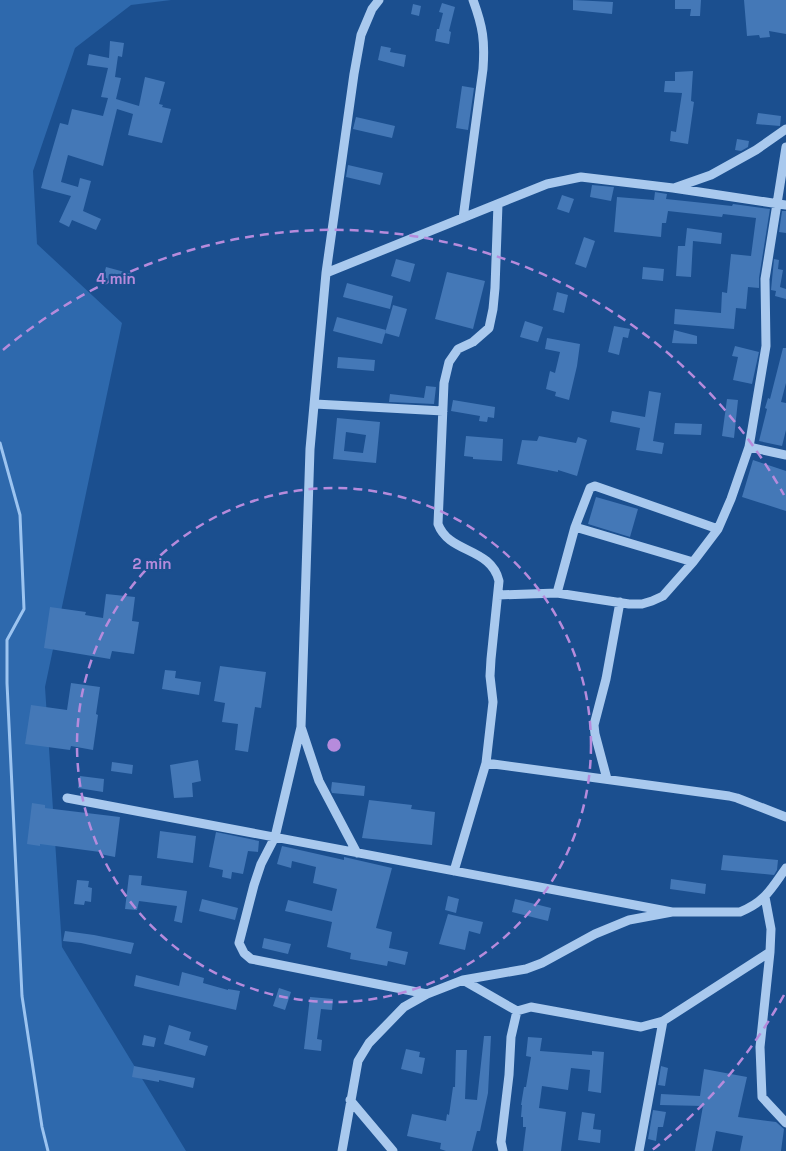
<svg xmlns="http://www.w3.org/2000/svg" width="786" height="1151" font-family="'Space Grotesk',sans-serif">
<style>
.green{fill:#2e69ad}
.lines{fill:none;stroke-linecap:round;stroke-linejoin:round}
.stream{stroke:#9cc4f0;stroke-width:3}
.building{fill:#4478b7;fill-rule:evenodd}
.minor{stroke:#a9c9ee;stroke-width:9}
.ring{fill:none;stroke:#b68bdc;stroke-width:2.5;stroke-dasharray:9 6}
.centre{fill:#b68bdc;stroke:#1b4f8f;stroke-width:2.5}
.ring-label{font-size:15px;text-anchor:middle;font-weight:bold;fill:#b68bdc;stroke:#1b4f8f;stroke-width:4.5;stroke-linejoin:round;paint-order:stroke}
</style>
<rect width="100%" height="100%" fill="#1b4f8f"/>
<path class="green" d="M0 0H171L131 5 75 48 33 171 37 244 122 323 45 687 62 947 186 1151H0Z"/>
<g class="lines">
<path class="stream" d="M0 443 20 515 24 609 7 640V683L22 996 42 1127 48 1151"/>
</g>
<path class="building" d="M573 0 613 2 612 14 573 10Z
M675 0H701L700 16H690L691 9H675Z
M744 0H786V34L769 31 770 37 760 38 759 35 747 36Z
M442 3 455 7 449 31 451 32 449 44 435 41 437 29H439L443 13 439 12Z
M413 4 421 6 419 16 411 14Z
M110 41 124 43 122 57 118 56 115 77 121 78 116 99 139 106 145 77 165 82 159 104 163 105 162 107 171 109 162 143 128 135 133 114 117 109 103 166 68 155 61 182 78 187 80 178 91 181 83 211 101 219 96 230 72 220 69 227 59 222 71 196 41 188 60 123 68 125 72 109 103 116 108 98 101 97 108 68 87 65 89 54 109 58Z
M381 46 391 48 390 52 406 55 404 67 378 60Z
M693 71 691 101 694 102 688 144 670 141 671 131 676 132 682 93 664 92 665 81H675V72Z
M462 86 474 88 468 130 456 128Z
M758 113 781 116 780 126 756 124Z
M356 117 395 126 392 138 353 129Z
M737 139 749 141 748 147 741 151 735 150Z
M348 165 383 173 380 185 346 177Z
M592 185 614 187 611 201 590 197Z
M655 192 667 194 666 199 732 206 733 204 770 209 759 278V288L748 287 746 309 736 308 734 329 674 324 675 309 721 313 722 292 727 293 731 254 751 256 756 218 723 214 722 217 668 211 666 223H662L661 237 614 232 617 197 654 200Z
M562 195 574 199 569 213 557 209Z
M782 211H786V233L779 232Z
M687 228 722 233 721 244 693 241 691 277 676 276 678 246H685Z
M584 237 595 241 586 268 575 264Z
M396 259 415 264 410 282 391 276Z
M774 259 779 260 778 269 783 270 780 287 786 289V299L775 296 776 291 771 290Z
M106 267 132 274 128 286 103 279Z
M643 267 664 269 663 281 642 279Z
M447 272 485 281 473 329 435 319Z
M347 283 393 296 390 309 343 297Z
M557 292 568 295 564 313 553 310Z
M393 305 407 309 399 337 385 333Z
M337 317 386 330 382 344 333 331Z
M525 321 543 327 538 342 520 337Z
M614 326 630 329 628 338 623 337 619 355 608 352Z
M674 330 697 336V344L672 343Z
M547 338 580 344 577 366 569 400 555 396 556 392 546 389 550 371 555 373 560 352 545 349Z
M735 346 759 352 752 384 733 380 738 357 732 356Z
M783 348H786V383L781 402 786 403V430L782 446 759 441 767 409 765 408 768 398 770 399Z
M338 357 375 360 374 371 337 368Z
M426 386 436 387 434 404 389 402 390 394 424 398Z
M649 391 661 393 653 441 664 443 662 454 636 450 640 428 610 422 612 411 645 417Z
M727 399 738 400 734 438 722 436Z
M453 400 495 407 494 418 488 417 487 422 479 421 480 416 451 411Z
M337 418 380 422 376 463 333 459ZM346 432 366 435 363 453 344 451Z
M675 423 702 424 701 435 674 434Z
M466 436 503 439 502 461 473 459V457L464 456Z
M539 436 576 443 578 437 587 440 577 476 558 470V472L517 464 522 440 537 441Z
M753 460 786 471V511L742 497Z
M596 497 638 509 630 537 588 524Z
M106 594 135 597 132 621 139 622 134 654 112 651 110 659 44 648 50 607 86 612 85 615 103 618Z
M220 666 266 672 261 708 255 707 248 752 235 750 238 724 222 722 225 703 214 701Z
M165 670 176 671 175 678 201 682 199 695 162 689Z
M71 683 100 687 96 714 98 715 93 750 71 746 70 750 25 744 31 705 67 710Z
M198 760 201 781 192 783 193 797 174 798 170 765Z
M112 762 133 765 132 774 111 771Z
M80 776 104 779 103 792 78 788Z
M332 782 365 786 364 796 332 793 331 790Z
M369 800 412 805 411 809 435 812 432 845 362 838Z
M32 803 45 805V808L120 817 115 857 100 854V852L40 844V846L27 844Z
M160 831 196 836 193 863 157 858Z
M216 832 259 841 258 852 248 851 243 874 232 872 231 879 222 877 223 870 209 867Z
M282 846 344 860V857L392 868 376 928 392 932 389 948 408 952 405 965 388 961 387 966 350 959 351 953 327 947 332 922 285 911 288 900 332 911 337 889 313 883 316 867 292 861 291 868 277 864Z
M723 855 778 860 777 870 774 875 721 870Z
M129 875 142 876 141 885 187 891 182 923 174 921 177 906 139 901 137 910 125 909Z
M671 879 706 884 705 894 670 889Z
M77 880 89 881 88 887 92 888 91 902 85 901 84 905 74 904Z
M448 896 459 899 456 913 445 910Z
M202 899 238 908 235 920 199 911Z
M515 899 551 908 548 921 512 912Z
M448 914 483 922 480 934 469 931 465 950 439 944Z
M65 931 94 935 134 943 131 954 81 943 63 941Z
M264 938 291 944 288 954 262 948Z
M182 972 204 978 203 983 228 990V989L240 991 236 1010 134 986 136 975 179 986Z
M279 988 291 992 285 1010 273 1006Z
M310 997 333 999 332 1010 321 1009 317 1039 322 1040 321 1051 304 1049Z
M169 1025 191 1032 189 1040 208 1046 205 1056 164 1044Z
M144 1035 156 1038 154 1047 142 1045Z
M484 1036H491L488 1093 480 1131H477L472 1151H446L440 1149 441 1143 407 1136 412 1114 446 1121 447 1114 449 1115 453 1087H455L456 1050H467L465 1099 477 1100Z
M528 1037 542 1038 540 1051 592 1055V1051L604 1052 601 1093 588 1091 590 1070 571 1068 568 1090 542 1086 539 1108 566 1112 561 1151H523L526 1127H523V1117H521L522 1105H521L524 1087H526L531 1057 526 1056Z
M406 1049 420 1052 419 1057 425 1058 422 1074 401 1069Z
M134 1066 195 1078 193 1088 159 1080V1082L132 1077Z
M661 1066 668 1068 665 1086 658 1085Z
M704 1069 747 1077 738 1117 776 1122 784 1129 781 1151H740L743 1136 716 1131 712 1151H695L703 1106 660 1105 661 1094 700 1096Z
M653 1110 666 1112 663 1127H658L656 1141 648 1139Z
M582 1112 595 1114 593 1129 601 1130 600 1143 578 1140Z"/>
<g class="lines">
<path class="minor" d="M674 188 711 175 756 150 786 129
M463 218 483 69C485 41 483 27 473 0
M326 273 547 184 581 177 673 188 786 205
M315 404 443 411
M749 447 786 455
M575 527 693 562
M557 593 575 527 590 488 595 486 718 529
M498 595 557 593 629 604H642L652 601 663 596 693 562 718 529 731 499 749 447 766 346 765 279 786 147
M301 727 275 837 261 864 254 885 239 943 244 953 251 959 427 994
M486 763 729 796 737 798 786 817
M607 779 595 734 594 725 606 679 620 602
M67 798 672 912
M357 853 319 781 301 727 310 449 326 273 354 74 361 35 372 9 379 0
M454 871 486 763 493 702 490 676 491 659 499 581C491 547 449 554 438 524L444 383 449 362 458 349 473 342 489 328 493 309 495 288 498 204
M765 897 771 929 770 952 760 1047 762 1097 786 1123
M463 980 517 1011 531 1007 641 1027 663 1021 770 952
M350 1100 393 1151
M342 1151 358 1061 369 1043 404 1007 427 994 463 980 526 969 542 963 595 934 629 920 672 912H740C765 902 771 889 786 868
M503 1151 501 1142 509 1075 511 1037 517 1011
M639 1151 663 1021"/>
</g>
<g class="ring">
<circle cx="334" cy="745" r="257"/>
<path d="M784 995A515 515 0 0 1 651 1151M3 350A515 515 0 0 1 784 495"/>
</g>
<circle cx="334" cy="745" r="8" class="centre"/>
<g class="ring-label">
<text x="116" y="284">4 min</text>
<text x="152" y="569">2 min</text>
</g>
</svg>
